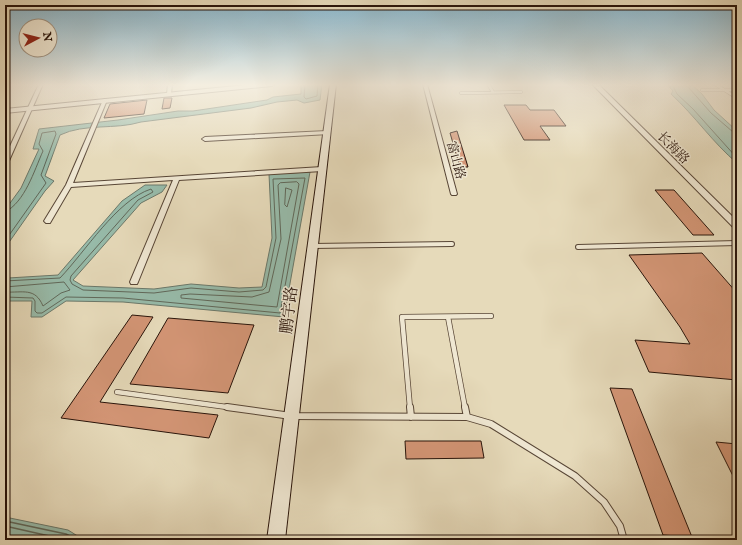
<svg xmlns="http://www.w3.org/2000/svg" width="742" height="545" font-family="'IM FELL English','Noto Serif SC',serif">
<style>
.water{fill:#97bbaa;stroke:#6b786a}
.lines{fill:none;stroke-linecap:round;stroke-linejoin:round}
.shore-far1{stroke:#60685a;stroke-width:1}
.shore{stroke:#60685a;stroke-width:1.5}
.building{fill:#d39575;stroke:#29140a}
.service-far3-casing{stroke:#584636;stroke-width:3.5}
.service-far2-casing{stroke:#584636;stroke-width:6}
.service-far1-casing{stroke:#584636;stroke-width:6}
.service-casing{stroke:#584636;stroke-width:8}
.minor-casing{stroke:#584636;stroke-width:2}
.tertiary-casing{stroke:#584636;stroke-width:2}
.secondary-casing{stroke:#29140a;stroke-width:2}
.service-far3{stroke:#efe7d2;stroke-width:2.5}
.service-far2{stroke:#efe7d2;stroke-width:4}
.service-far1{stroke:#efe7d2;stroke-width:4.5}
.service{stroke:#efe7d2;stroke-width:6}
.minor{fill:#efe7d2;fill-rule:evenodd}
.tertiary{fill:#efe7d2;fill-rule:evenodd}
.secondary{fill:#efe7d2;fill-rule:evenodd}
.labels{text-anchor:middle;stroke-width:3;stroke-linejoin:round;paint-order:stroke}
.far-street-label{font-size:13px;fill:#29140a;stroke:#efe7d2}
.street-label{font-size:16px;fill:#29140a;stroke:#efe7d2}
</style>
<rect width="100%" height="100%" fill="#e6daba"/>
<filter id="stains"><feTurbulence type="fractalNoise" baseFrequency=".005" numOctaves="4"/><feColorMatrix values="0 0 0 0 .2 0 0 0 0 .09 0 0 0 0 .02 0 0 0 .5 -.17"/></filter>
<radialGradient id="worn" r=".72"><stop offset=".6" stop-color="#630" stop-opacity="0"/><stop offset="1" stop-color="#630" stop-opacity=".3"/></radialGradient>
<path class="water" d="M301 84H322L320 100 304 103 297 100 277 102 251 108 141 122C115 130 85 123 60 135L45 176 54 181 45 191 5 248V210L21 188 39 149H33L39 129 118 120 178 111H193L267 100 273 97 301 94Z
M667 84H691L702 94 714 110 737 131V163C713 143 695 116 671 94L673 91Z
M310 172 284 317 123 302 66 301 42 317H31L32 301H5V275L8 278 58 275 122 201 145 185H167L162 192 141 203 73 280 83 286 154 289 191 284 239 288 262 287 272 238 269 174Z
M5 517 68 530 84 540H5Z"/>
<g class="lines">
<path class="shore-far1" d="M305 84 304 97 306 99 317 96 318 84
M672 84 677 94 693 109 737 158
M689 84V88L711 113 733 132 737 133
M297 182 299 184 277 307 181 298V295L190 294 252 297 269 292 281 239 278 185 280 183Z
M286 188 292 190 287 207 285 205Z
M5 212C25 202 34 171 43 151L39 144 42 133 55 131 56 134 41 175 46 183 5 241
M5 281 60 278C85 252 117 200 151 189L153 192 138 200 71 276 70 280 72 284 83 290 154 293 191 288 239 292 263 290 266 287 276 238 273 179 305 178 280 313 123 298 66 297 42 313H37L35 311V301L33 298 5 297
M5 287 64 282 70 290 61 293 43 306C35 287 23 293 5 292"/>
<path class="shore" d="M5 521 66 534 77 540
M5 526 67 540"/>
</g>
<path class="building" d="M164 98H172L170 108 162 109Z
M147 100 144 114 104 118 110 104Z
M504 105H526L530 110H554L566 126H540L550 140H524Z
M457 131 468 167H460L450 133Z
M655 190H674L714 235H693Z
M702 253 737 293V380L649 372 635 340 690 344 680 327 629 255Z
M132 315 153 317 100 402 218 415 209 438 61 418Z
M168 318 254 325 228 393 130 384Z
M610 388 632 389 692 537 663 535Z
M405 441H481L484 458 406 459Z
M716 442 737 444V484Z"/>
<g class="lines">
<defs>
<path id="service-far3" d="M488 84 493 92
M715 84 737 98
M702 90H737
M461 93 521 92"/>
<path id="service-far2" d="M313 246 452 244
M578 247 737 243"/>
<path id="service-far1" d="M448 317 465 408
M117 392 234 408
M410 408 402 317 491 316"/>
<path id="service" d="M227 407 291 416 467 417 491 424 575 476 604 502 620 526 624 540
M410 407 411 417
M465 407 467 417"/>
<path id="minor" d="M39 84H43L8 163 5 165V157Z
M168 84H172L171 94 169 95 167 94Z
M423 84H427L457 194 456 195H452L451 194Z
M105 99 107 100 73 183 322 167 325 169 322 171 179 180 138 282 137 284H131L130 282 173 180 71 187 50 223H46L44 221 66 185 103 100Z
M327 131 329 132V134L205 141 202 139 205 137Z"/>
<path id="tertiary" d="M256 84H275L272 86 5 113V109Z
M592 84H598L737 221V229L734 228Z"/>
<path id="secondary" d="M330 84H336L285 540H267Z"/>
</defs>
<use href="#service-far3" class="service-far3-casing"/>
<use href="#service-far2" class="service-far2-casing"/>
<use href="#service-far1" class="service-far1-casing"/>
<use href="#service" class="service-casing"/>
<use href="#minor" class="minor-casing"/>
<use href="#tertiary" class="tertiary-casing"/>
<use href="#secondary" class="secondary-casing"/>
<use href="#service-far3" class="service-far3"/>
<use href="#service-far2" class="service-far2"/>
<use href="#service-far1" class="service-far1"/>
<use href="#service" class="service"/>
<use href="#minor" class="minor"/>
<use href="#tertiary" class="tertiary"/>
<use href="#secondary" class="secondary"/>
</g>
<linearGradient id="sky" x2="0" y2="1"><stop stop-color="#87b7cf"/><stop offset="0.53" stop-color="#f4eee0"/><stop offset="1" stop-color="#f4eee0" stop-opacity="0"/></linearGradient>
<rect width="742" height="160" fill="url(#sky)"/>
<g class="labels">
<g class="far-street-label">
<text transform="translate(674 147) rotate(45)" y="5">长海路</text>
<text transform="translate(457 160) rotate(75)" y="5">富山路</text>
</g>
<g class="street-label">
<text transform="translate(288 310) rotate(-83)" y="6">鹏宇路</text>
</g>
</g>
<rect width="742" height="545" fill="none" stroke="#e6daba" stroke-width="20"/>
<rect x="6" y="6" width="730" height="533" fill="none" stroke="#29140a" stroke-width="2"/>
<rect x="10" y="10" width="722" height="525" fill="none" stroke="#29140a"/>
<g transform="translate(38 38) rotate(83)"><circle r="19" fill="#efe7d2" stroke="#a09382"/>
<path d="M0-3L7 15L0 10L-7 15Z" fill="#8f2418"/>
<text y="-6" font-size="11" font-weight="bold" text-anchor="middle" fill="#29140a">N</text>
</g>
<rect width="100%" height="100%" filter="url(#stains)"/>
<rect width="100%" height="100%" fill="url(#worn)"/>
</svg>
